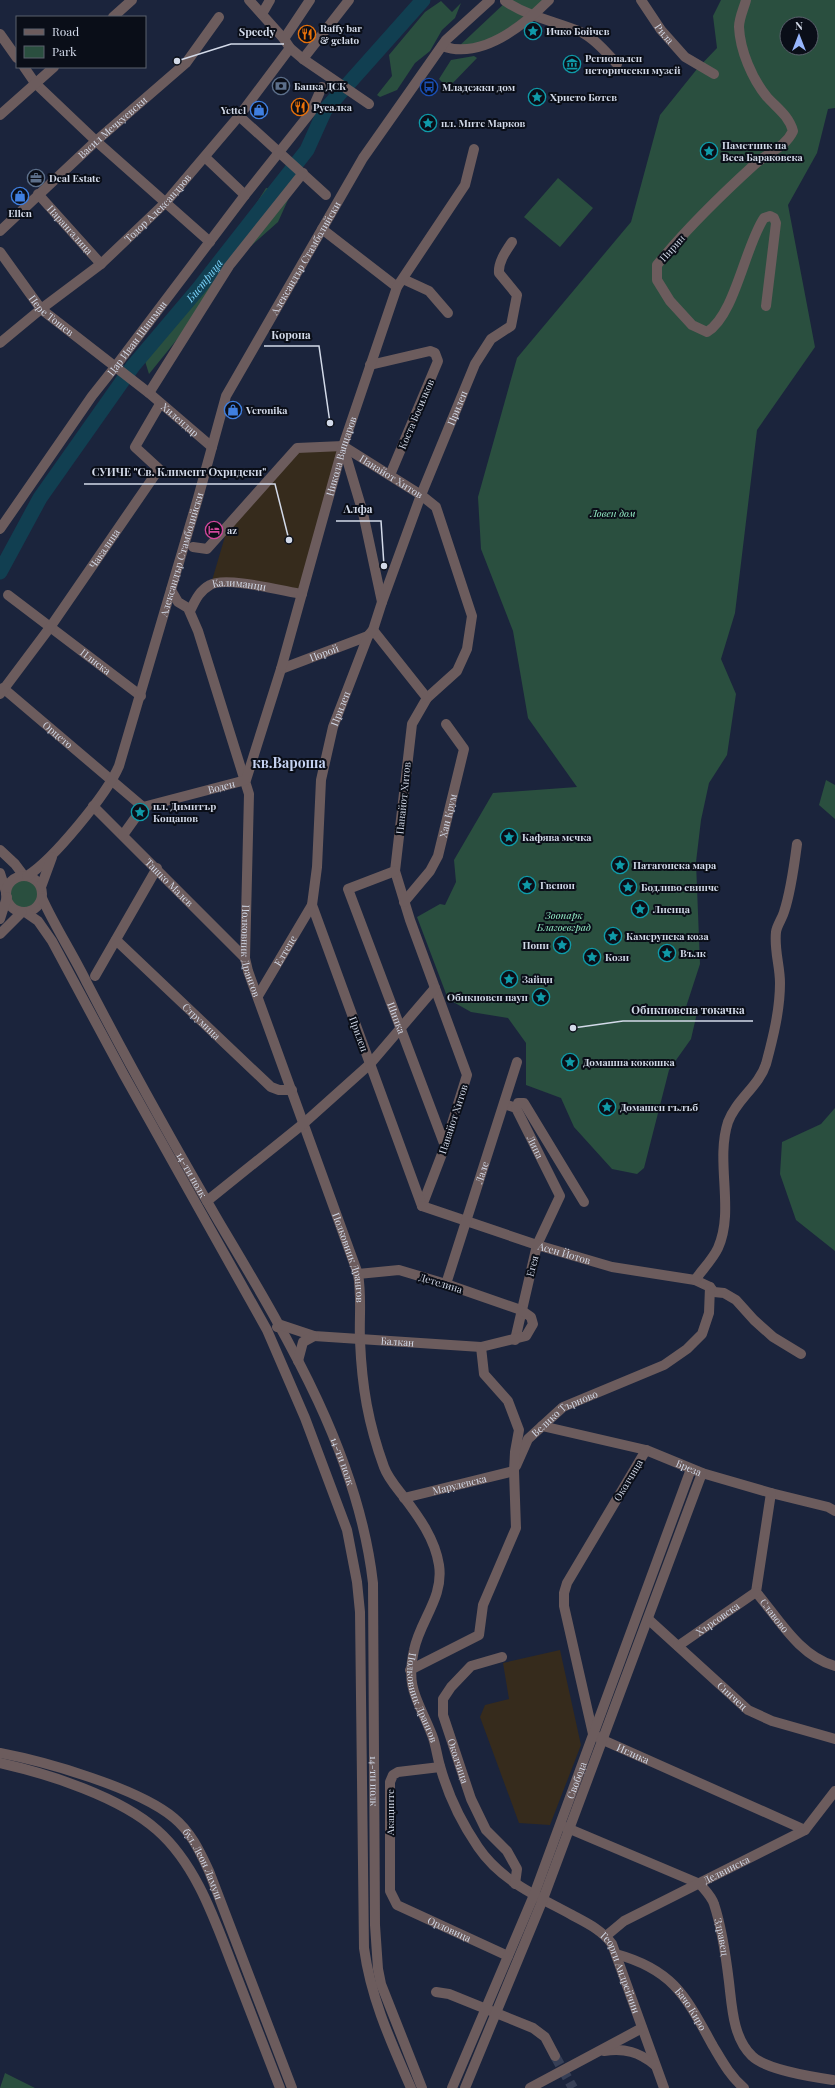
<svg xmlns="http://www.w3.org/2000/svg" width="835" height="2088" font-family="'Playfair Display',serif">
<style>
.education{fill:#362b1c}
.green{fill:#2a4f3f;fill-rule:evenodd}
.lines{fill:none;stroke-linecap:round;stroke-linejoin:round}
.river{stroke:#113f51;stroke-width:15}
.minor-tunnel{stroke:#373f56;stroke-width:10;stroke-dasharray:10 5;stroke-linecap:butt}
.minor{stroke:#6c5c5d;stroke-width:10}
.labels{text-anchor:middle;stroke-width:4;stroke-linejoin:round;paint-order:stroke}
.poi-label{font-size:10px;font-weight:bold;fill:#d3dae9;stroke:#0a0e18;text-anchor:start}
.street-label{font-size:10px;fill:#d3dae9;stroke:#0a0e18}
.park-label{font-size:10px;font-style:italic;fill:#95efc7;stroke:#0a0e18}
.water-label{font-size:11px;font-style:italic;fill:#7bd5fd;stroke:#0a0e18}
.district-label{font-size:14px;font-weight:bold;fill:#c6d3f2;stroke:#0a0e18}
.leader{fill:none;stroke:#d3dae9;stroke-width:1.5}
.callout-dot{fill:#d3dae9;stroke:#0a0e18;stroke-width:1.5}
.callout-label{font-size:11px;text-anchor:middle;font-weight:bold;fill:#d3dae9;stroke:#0a0e18;stroke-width:4;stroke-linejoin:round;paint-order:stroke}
</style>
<rect width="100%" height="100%" fill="#1b243c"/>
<path class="education" d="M343 446 302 594 211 584 228 526 297 449Z
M560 1650 581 1745 550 1825 519 1823 480 1717 485 1705 509 1699 503 1663Z"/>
<path class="green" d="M508 0H544C528 14 496 40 476 46 470 47 463 48 457 48Z
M721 0H835V108L828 109 817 153 788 205 815 347 757 430 735 613 721 659 736 694 727 755 709 783 701 820 696 862 700 964 685 1010 697 1013 691 1039 669 1070 644 1168 637 1174 612 1169 574 1127 561 1098 526 1085V1043L508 1018 471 1012 448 999 417 917 440 904 445 905 456 882 454 860 493 793 577 787 528 718 513 631 481 549 478 497 517 358 631 222 660 115 697 69 717 48 713 16ZM787 24H811V48H787Z
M441 1 452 12 461 3 455 18 442 30 430 51 415 63 397 90 380 97 377 95 392 76 389 55 425 12Z
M474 56 477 58 448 88 439 79 451 60Z
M558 178 593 208 560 247 524 217Z
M266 188 292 191 278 222 251 246 237 234Z
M215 279 209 300 149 374 144 358 165 321 201 286Z
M826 780 835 785V819L819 805Z
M10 894a14 14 0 1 1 28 0a14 14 0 1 1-28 0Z
M835 1108V1251L796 1220 780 1174 782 1142 821 1124Z
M5 2073 35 2088H0Z"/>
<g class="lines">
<path class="river" id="s1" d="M0 572 40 498 133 366 199 288 307 150 325 110 423 0"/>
<path class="minor-tunnel" d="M555 2056 573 2088"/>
<g class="minor">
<path d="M249 0 284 39 290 48 303 59 369 104"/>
<path id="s2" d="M641 0 661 30 685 57 714 74"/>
<path d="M746 0C744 8 739 18 739 27 740 50 752 79 767 97 777 108 789 116 793 131 785 148 767 153 754 165 720 196 686 229 657 265V280L670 301 692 325 707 332C735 315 745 246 764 218L770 216 774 218 776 223 766 306"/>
<path d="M505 1C528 17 558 22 583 33 596 40 607 53 617 64"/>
<path d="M262 14 270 0"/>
<path d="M113 17 132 0"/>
<path d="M0 34 17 58"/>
<path d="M284 39 310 0"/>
<path d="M442 46C481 60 523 26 549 0"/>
<path d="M303 59 349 0"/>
<path d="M24 67 35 83 96 141 210 242"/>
<path d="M0 115 54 67"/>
<path d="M239 116 326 195"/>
<path d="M205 157 245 195"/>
<path id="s3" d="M38 194 101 264"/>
<path d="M322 229 397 287"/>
<path id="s4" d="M0 231 96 141 186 63 219 17"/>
<path id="s5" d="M0 252 41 309 149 393 212 447"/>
<path d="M403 279 429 291 448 313"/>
<path id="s6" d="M0 343 41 309 101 264 166 202 239 116 290 48"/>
<path d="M370 365 430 351 435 353 438 361 390 475"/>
<path d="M149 393 229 266 303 173"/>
<path id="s7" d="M343 446 421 495 436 507 472 616 467 649 457 671 427 698 412 724 395 871 410 920 467 1075 445 1146 422 1206"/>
<path d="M343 446 363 513 382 602"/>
<path id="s8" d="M0 529 92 396 115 367 245 195 311 112 322 87"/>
<path d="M193 547 207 549 297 448 343 446"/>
<path id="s9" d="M171 590 178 602 188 608 198 631 249 794 245 958 248 971 358 1274C362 1297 359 1318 360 1341 362 1387 368 1423 384 1467 388 1478 396 1487 403 1496 419 1517 435 1539 439 1565 444 1598 420 1620 414 1650 405 1689 419 1701 432 1735 436 1745 437 1756 440 1766 448 1795 461 1822 478 1847 501 1881 537 1896 572 1915 587 1923 602 1930 612 1944L664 2088"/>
<path id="s10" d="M8 595 141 696"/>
<path id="s11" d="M190 611C195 601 199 591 210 585 225 576 283 591 302 594"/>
<path d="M373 630 427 698"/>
<path id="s12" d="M281 669 368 636"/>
<path id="s13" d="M3 688 143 807"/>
<path id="s14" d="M0 694 51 626 159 469 135 447 160 404"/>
<path id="s15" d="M93 806 245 958"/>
<path id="s16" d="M143 807 246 780 281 669 343 446 397 287 465 185 474 149"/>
<path d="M123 835 143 807"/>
<path d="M0 850 15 864 24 876"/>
<path id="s17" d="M395 871 348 889 445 1146"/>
<path d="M0 873 6 892"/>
<circle cx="24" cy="894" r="18"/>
<path id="s18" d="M27 876C53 860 107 794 119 766L198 498 226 396 363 158 446 40 490 0"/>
<path d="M41 887 52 857"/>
<path id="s19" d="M42 898C55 927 73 954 87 983 129 1064 173 1143 219 1222 285 1333 358 1452 373 1583L375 1925 378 1969 381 1984 422 2088"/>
<path id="s20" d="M404 902 430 871 438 856 464 749 446 724"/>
<path d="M25 912 38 921 52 941 124 1075 267 1330 305 1418 347 1530 357 1582 360 1612 364 1948C371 1999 391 2042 411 2088"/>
<path d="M0 919 7 897"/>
<path d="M0 934 22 912"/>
<path id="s21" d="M116 940 271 1087 279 1090H292"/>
<path d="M95 976 157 868"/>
<path id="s22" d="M258 996 312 905"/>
<path id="s23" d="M504 1104 516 1108 560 1196 537 1245 515 1340"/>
<path d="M516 1108 518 1103H524L584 1202"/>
<path d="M207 1201 303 1124 370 1064 435 988"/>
<path id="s24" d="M422 1206 312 905 317 867 321 780 333 727 368 636 373 630 382 602 421 495 475 364 491 339 511 326 517 295 499 273C498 262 506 251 512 242"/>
<path id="s25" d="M422 1206 537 1245 612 1267 695 1280 710 1287 714 1292 724 1293 736 1300 754 1320 773 1337 801 1354"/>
<path d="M695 1280C702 1270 713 1259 718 1248 735 1210 715 1162 728 1122 736 1100 759 1086 766 1064 773 1038 780 1010 780 983 780 966 774 950 776 932 777 925 782 919 784 912 791 891 794 867 797 844"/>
<path id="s26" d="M446 1284 517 1062"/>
<path id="s27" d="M277 1327 281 1325 314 1336 481 1347 526 1336 533 1324 531 1317 521 1310 446 1284 399 1270 358 1274"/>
<path d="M298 1361 303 1342 314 1336"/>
<path id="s28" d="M542 1426 646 1450 702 1473 771 1493 828 1507 835 1511"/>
<path id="s29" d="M646 1450 567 1583 564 1593V1606L593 1734 603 1740 805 1830"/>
<path id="s30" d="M516 1466 528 1439 563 1407 664 1365 687 1349 702 1334 709 1313 710 1287"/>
<path id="s31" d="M771 1493 756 1592C779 1619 799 1656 835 1666"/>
<path id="s32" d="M404 1498 514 1471"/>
<path id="s33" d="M648 1619 748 1710 772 1721 835 1739"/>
<path id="s34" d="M678 1646 756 1592"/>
<path id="s35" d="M502 1657 471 1666 451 1687 443 1699V1715L471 1799 486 1830 507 1851 517 1869 515 1884"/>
<path d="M410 1670 479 1635 483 1605 516 1528 514 1471 515 1452 519 1430 508 1401 484 1374 481 1347"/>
<path id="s36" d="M0 1753C47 1762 138 1788 174 1818 191 1832 200 1852 209 1871L292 2088"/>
<path d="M0 1763C49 1774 120 1797 157 1830 198 1866 216 1924 235 1972 250 2011 265 2049 280 2088"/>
<path id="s37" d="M440 1767 398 1772 393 1775 390 1782V1891L397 1905 508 1956"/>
<path id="s38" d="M565 1827 700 1884C705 1890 712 1897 714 1904 722 1928 726 1957 729 1982 732 2007 733 2038 752 2056 766 2070 813 2077 833 2080"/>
<path id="s39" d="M606 1936 624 1921 805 1830 835 1791"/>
<path id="s40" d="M616 1954C674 1970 686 1997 713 2046 722 2061 730 2076 744 2088"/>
<path d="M436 1992 449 1994 533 2028 545 2037 555 2056"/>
<path d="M604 2051C625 2048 639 2052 655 2065"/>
<path id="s41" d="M452 2088 534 1895 691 1469"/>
<path d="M465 2088 543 1899 702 1473"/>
<path d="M530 2088 642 2028"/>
</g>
</g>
<defs>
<symbol id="sight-ring" viewBox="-11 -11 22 22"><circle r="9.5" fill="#0a0e18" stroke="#0f9aa8" stroke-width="1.5"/><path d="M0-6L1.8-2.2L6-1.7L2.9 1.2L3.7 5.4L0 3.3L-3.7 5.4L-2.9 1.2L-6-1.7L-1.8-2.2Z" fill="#0f9aa8"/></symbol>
<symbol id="restaurant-ring" viewBox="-11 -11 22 22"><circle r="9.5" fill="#0a0e18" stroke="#e8710a" stroke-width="1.5"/><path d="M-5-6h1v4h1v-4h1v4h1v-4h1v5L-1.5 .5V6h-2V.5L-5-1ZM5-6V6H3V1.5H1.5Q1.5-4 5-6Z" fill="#e8710a"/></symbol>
<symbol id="museum-ring" viewBox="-11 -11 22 22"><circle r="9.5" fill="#0a0e18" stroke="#0f9aa8" stroke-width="1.5"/><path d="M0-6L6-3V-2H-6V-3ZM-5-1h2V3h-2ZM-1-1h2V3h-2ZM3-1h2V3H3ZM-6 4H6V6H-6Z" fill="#0f9aa8"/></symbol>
<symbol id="bank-ring" viewBox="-11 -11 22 22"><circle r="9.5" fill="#0a0e18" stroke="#5c6f8a" stroke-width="1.5"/><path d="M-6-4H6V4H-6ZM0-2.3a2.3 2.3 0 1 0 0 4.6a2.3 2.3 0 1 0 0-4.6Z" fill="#5c6f8a"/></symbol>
<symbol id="bus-ring" viewBox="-11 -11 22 22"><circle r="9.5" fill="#0a0e18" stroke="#1a4fb4" stroke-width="1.5"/><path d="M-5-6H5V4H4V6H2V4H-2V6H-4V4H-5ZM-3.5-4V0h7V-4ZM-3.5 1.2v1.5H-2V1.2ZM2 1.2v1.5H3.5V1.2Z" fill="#1a4fb4"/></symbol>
<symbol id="shop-ring" viewBox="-11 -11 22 22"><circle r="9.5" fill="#0a0e18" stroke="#3f7fe0" stroke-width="1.5"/><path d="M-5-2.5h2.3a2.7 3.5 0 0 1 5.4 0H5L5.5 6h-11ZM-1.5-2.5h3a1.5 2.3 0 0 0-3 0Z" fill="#3f7fe0"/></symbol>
<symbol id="office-ring" viewBox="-11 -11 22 22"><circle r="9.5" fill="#0a0e18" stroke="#5c6f8a" stroke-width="1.5"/><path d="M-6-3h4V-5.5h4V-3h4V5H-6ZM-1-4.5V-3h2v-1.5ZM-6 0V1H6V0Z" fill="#5c6f8a"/></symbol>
<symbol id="hotel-ring" viewBox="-11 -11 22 22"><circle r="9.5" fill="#0a0e18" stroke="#d1479c" stroke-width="1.5"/><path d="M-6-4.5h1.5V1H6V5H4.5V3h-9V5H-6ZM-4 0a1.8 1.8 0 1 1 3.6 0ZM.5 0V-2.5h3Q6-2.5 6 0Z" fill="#d1479c"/></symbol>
</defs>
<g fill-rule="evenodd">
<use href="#sight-ring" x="523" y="21" width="20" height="20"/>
<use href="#restaurant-ring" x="297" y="24" width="20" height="20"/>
<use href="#museum-ring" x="562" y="54" width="20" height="20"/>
<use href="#bank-ring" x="271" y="76" width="20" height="20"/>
<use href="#bus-ring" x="419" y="77" width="20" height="20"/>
<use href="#sight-ring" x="527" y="87" width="20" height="20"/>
<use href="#restaurant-ring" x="290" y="97" width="20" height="20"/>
<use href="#shop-ring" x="249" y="100" width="20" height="20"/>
<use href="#sight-ring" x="418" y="113" width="20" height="20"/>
<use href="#sight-ring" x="699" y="141" width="20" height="20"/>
<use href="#office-ring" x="26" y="168" width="20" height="20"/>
<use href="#shop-ring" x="10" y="186" width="20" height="20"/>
<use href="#shop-ring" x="223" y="400" width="20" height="20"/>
<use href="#hotel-ring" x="204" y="520" width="20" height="20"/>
<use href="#sight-ring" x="130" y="802" width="20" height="20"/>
<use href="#sight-ring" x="499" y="827" width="20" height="20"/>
<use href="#sight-ring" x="610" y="855" width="20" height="20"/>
<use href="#sight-ring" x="517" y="875" width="20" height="20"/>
<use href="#sight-ring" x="618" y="877" width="20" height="20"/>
<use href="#sight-ring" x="630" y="899" width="20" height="20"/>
<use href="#sight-ring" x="603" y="926" width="20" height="20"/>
<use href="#sight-ring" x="552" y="935" width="20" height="20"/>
<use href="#sight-ring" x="657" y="943" width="20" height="20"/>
<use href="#sight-ring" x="582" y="947" width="20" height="20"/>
<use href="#sight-ring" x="499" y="969" width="20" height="20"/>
<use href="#sight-ring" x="531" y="987" width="20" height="20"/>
<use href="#sight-ring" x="560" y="1052" width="20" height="20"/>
<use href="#sight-ring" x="597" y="1097" width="20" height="20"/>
</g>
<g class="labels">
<g class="poi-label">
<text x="320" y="32">Raffy bar<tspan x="320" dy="12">&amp; gelato</tspan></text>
<text x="546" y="35">Ичко Бойчев</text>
<text x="585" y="62">Регионален<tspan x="585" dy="12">исторически музей</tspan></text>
<text x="294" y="90">Банка ДСК</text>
<text x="442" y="91">Младежки дом</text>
<text x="550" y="101">Христо Ботев</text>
<text x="313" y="111">Русалка</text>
<text x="246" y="114" text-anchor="end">Yettel</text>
<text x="441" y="127">пл. Мите Марков</text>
<text x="722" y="149">Паметник на<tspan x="722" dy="12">Веса Бараковска</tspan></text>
<text x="49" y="182">Deal Estate</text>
<text x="20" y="217" text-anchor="middle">Ellen</text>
<text x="246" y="414">Veronika</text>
<text x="227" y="534">az</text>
<text x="153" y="810">пл. Димитър<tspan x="153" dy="12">Кощанов</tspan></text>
<text x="522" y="841">Кафява мечка</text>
<text x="633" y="869">Патагонска мара</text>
<text x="540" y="889">Гвенон</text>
<text x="641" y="891">Бодливо свинче</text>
<text x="653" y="913">Лисица</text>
<text x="626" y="940">Камерунска коза</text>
<text x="549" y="949" text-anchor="end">Пони</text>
<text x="680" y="957">Вълк</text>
<text x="605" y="961">Кози</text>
<text x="522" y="983">Зайци</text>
<text x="528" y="1001" text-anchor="end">Обикновен паун</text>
<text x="583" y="1066">Домашна кокошка</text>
<text x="620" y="1111">Домашен гълъб</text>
</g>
<g class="street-label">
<text dy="4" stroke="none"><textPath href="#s2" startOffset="41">Рила</textPath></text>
<text dy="4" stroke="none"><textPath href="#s4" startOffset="153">Васил Мечкуевски</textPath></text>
<text dy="4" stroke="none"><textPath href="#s6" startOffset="208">Тодор Александров</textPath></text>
<text dy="4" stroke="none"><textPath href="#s3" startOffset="48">Парангалица</textPath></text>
<text transform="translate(672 248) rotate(-48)" y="4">Пирин</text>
<text dy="4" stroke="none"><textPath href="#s18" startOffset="689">Александър Стамболийски</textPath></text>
<text dy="4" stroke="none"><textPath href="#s5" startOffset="82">Пере Тошев</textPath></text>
<text dy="4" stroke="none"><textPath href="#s8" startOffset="235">Цар Иван Шишман</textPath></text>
<text dy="4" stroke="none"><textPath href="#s24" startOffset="843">Прилеп</textPath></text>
<text transform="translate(416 414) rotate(-67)" y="4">Коста Босилков</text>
<text dy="4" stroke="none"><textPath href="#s5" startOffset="248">Хилендар</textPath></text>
<text dy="4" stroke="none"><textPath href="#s16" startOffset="444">Никола Вапцаров</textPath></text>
<text dy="4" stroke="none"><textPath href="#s7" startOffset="57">Панайот Хитов</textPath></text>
<text dy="4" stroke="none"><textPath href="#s14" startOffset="179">Чакалица</textPath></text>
<text dy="4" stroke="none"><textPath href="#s18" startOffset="365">Александър Стамболийски</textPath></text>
<text dy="4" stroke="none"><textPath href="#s11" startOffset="63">Калиманци</textPath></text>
<text dy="4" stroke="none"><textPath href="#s12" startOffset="46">Порой</textPath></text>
<text dy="4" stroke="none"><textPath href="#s10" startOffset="110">Плиска</textPath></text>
<text dy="4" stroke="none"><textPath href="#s24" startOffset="520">Прилеп</textPath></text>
<text dy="4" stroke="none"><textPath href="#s13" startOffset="72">Орцето</textPath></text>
<text dy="4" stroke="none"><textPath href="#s16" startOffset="81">Воден</textPath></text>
<text transform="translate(403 798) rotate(-84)" y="4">Панайот Хитов</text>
<text dy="4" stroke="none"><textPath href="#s20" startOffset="99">Хан Крум</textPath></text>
<text dy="4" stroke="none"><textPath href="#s15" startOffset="108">Ташко Малев</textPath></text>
<text dy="4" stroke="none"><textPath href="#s9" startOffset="379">Полковник Дрангов</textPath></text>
<text dy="4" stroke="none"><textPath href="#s22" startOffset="53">Елтепе</textPath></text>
<text dy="4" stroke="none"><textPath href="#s17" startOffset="188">Шипка</textPath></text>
<text dy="4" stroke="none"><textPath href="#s21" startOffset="118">Струмица</textPath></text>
<text transform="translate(359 1034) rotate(70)" y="4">Прилеп</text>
<text transform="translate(453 1119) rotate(-72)" y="4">Панайот Хитов</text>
<text dy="4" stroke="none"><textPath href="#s23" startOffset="56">Липа</textPath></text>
<text dy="4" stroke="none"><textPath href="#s26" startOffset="117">Лале</textPath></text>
<text dy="4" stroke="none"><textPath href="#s19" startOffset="315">14-ти полк</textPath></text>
<text dy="4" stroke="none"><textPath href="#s25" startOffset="150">Асен Йотов</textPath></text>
<text dy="4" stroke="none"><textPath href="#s9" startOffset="703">Полковник Дрангов</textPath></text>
<text transform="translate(532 1266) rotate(-76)" y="4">Егея</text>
<text transform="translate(441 1283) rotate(17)" y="4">Детелина</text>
<text dy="4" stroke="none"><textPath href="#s27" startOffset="123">Балкан</textPath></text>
<text dy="4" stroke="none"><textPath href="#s30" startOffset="75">Велико Търново</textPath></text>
<text dy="4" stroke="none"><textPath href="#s19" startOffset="639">14-ти полк</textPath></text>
<text dy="4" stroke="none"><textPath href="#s28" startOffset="153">Бреза</textPath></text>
<text transform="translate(628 1480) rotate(-59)" y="4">Околчица</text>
<text dy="4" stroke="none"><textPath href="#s32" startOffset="57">Марулевска</textPath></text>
<text dy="4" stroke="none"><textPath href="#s31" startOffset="130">Славово</textPath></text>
<text dy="4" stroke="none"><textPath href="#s34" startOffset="48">Хърсовска</textPath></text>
<text dy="4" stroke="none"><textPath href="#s33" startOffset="114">Синчец</textPath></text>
<text dy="4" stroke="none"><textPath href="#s9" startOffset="1170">Полковник Дрангов</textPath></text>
<text dy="4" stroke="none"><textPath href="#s29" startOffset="354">Иглика</textPath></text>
<text dy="4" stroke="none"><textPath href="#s35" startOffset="140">Околчица</textPath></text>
<text dy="4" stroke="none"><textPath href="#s41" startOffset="332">Свобода</textPath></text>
<text dy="4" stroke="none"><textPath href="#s19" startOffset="963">14-ти полк</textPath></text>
<text transform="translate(390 1812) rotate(-90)" y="4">Акациите</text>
<text dy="4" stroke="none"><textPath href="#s36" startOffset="242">бул. Леон Ламуш</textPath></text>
<text dy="4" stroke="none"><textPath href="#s39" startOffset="138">Делвинска</textPath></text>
<text dy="4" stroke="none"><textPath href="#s37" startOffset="238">Орловица</textPath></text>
<text dy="4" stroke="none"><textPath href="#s38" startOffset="205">Здравец</textPath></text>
<text dy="4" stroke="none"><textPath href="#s9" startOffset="1528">Георги Андрейчин</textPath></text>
<text dy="4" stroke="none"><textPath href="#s40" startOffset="96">Бачо Киро</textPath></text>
</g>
<g class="park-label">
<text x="613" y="517">Ловен дом</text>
<text x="564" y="919">Зоопарк<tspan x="564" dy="12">Благоевград</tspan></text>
</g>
<g class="water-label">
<text dy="4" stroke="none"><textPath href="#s1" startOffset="357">Бистрица</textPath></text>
</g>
<g class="district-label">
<text x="289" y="768">кв.Вароша</text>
</g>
</g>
<path class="leader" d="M177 61L231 44H284M330 423L319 346H264M289 540L275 484H84M384 566L381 521H336M573 1028L623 1021H753"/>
<g class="callout-dot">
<circle cx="177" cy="61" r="4"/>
<circle cx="330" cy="423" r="4"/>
<circle cx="289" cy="540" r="4"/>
<circle cx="384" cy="566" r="4"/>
<circle cx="573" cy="1028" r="4"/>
</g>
<g class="callout-label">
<text x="257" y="36">Speedy</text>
<text x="291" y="339">Корона</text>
<text x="179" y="476">СУИЧЕ "Св. Климент Охридски"</text>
<text x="358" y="513">Алфа</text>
<text x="688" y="1014">Обикновена токачка</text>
</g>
<rect x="16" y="16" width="130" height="52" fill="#0a0e18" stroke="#5a606c"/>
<rect x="24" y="29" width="20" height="6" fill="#6c5c5d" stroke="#5a606c"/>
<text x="52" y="36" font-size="12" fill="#d3dae9">Road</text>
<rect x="24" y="46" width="20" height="12" fill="#2a4f3f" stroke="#5a606c"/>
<text x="52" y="56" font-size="12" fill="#d3dae9">Park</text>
<g transform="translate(799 36)"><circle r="19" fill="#0a0e18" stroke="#5a606c"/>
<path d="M0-3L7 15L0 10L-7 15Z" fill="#97b6fd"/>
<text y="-6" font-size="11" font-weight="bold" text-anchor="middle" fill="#d3dae9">N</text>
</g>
</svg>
